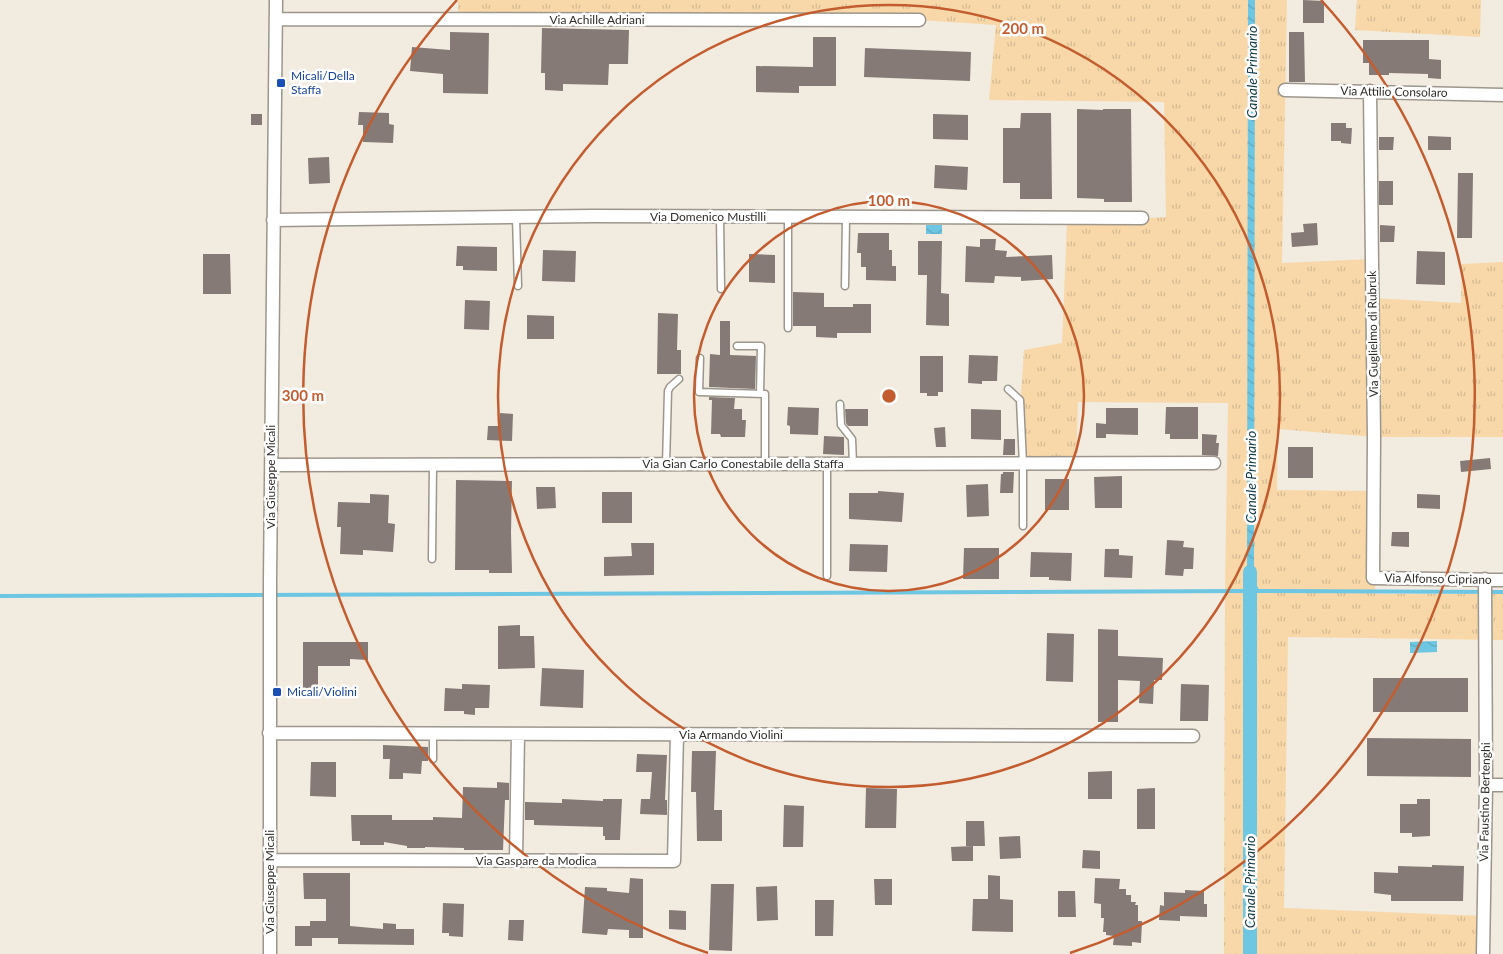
<svg xmlns="http://www.w3.org/2000/svg" width="1503" height="954" font-family="Lato,sans-serif">
<style>
.grass{fill:url(#grass-tufts)}
.water{fill:url(#water-waves)}
.lines{fill:none;stroke-linecap:round;stroke-linejoin:round}
.stream{stroke:#6dc6e2;stroke-width:4}
.canal{stroke:#6dc6e2;stroke-width:14}
.building{fill:#867a76}
.lane-casing{stroke:#9c968c;stroke-width:9}
.street-casing{stroke:#9c968c;stroke-width:15}
.lane{stroke:#fff;stroke-width:6}
.street{stroke:#fff;stroke-width:12}
.ring{fill:none;stroke:#c35d2f;stroke-width:2.5}
.transit-dot{fill:#1a4fb4;stroke:#fff;stroke-width:2}
.labels{text-anchor:middle;stroke-width:5;stroke-linejoin:round;paint-order:stroke}
.street-label{font-size:12px;fill:#302d29;stroke:#fff}
.transit-label{font-size:12px;fill:#164399;stroke:#fff;text-anchor:start}
.water-label{font-size:14px;font-style:italic;fill:#113b47;stroke:#fff}
.centre{fill:#c35d2f;stroke:#fff;stroke-width:2.5}
.ring-label{font-size:15px;text-anchor:middle;font-weight:bold;fill:#c35d2f;stroke:#fff;stroke-width:5;stroke-linejoin:round;paint-order:stroke}
</style>
<defs>
<pattern id="grass-tufts" width="24" height="20" patternUnits="userSpaceOnUse" patternTransform="scale(1.25)"><rect width="24" height="20" fill="#f8d8a8"/><path d="M3 7l-1-3M5 7V3M7 7l1-3M15 17l-1-3M17 17v-4M19 17l1-3" fill="none" stroke="#d5ba91"/></pattern>
<pattern id="water-waves" width="16" height="10" patternUnits="userSpaceOnUse" patternTransform="scale(1.25)"><rect width="16" height="10" fill="#6dc6e2"/><path d="M0 5q4-4 8 0t8 0" fill="none" stroke="#5faac2"/></pattern>
</defs>
<rect width="100%" height="100%" fill="#f2ebe0"/>
<path class="grass" d="M458 0H1287L1282 263 1372 259 1373 298 1461 303 1462 264 1503 262V437H1374L1278 429 1277 490 1377 491 1375 594H1503V640L1288 637 1284 908 1484 916 1483 954H1224L1225 591 1228 403 1078 402 1076 464H1023L1020 409 1024 350 1062 343 1067 224 1166 217 1164 102 989 100 996 25 919 20 458 19Z
M1357 0H1481L1480 37 1355 30Z"/>
<path class="water" d="M1248 0H1255L1254 581 1260 591H1244L1246 588 1247 582Z
M926 225H942V234H926Z
M1437 641V652L1410 653V642Z"/>
<g class="lines">
<path class="stream" d="M1257 591 1503 592
M0 596 1248 591"/>
<path class="canal" d="M1250 954V572"/>
</g>
<path class="building" d="M1303 0 1324 1V23H1303Z
M542 28 629 30 628 64H609L608 85 563 84V91L545 90V73H541Z
M450 32 489 33 488 94 443 93V74L410 71 412 47 450 50Z
M1289 32H1304L1305 82H1289Z
M813 37H836V86H799V93L756 92V66L813 67Z
M1363 40H1429V59L1441 60V79L1428 78V74L1389 73V75H1369V63H1363Z
M865 48 971 52 970 81 864 77Z
M1077 109 1103 110V109H1131L1132 202H1104V199L1077 198Z
M359 112 389 113V124L394 125 393 143 363 142V125H358Z
M1021 113H1051L1052 199H1020V183H1003V128H1020Z
M251 114H262V125H251Z
M933 114 968 115V140L933 139Z
M1331 123H1346V128H1352L1351 144 1341 143V141H1331Z
M1428 136 1451 137V150H1428Z
M1379 137H1394L1393 150H1379Z
M329 157 330 183 309 184 308 158Z
M935 165 968 167 967 190 934 188Z
M1458 173H1473L1472 238H1457Z
M1379 181H1393V205H1379Z
M1317 223 1318 245 1292 247 1291 233 1304 232 1303 224Z
M1380 225 1395 226 1394 242H1380Z
M858 233H889V250H892V266H896V281L866 280V267H861V253H857Z
M980 239H996L995 250 1007 251 1006 257 1052 255 1053 279 1021 281V277L995 276 994 283 965 282 966 246 980 247Z
M918 241H942L941 293 949 294V326L926 325 927 275H918Z
M457 246 497 247V271L463 270V266H456Z
M543 250 576 251 575 282 542 281Z
M1417 251 1445 252V285L1416 284Z
M203 254H230L231 294H203Z
M749 254 775 255V283L749 282Z
M793 292 824 293V307H853V304H871V333H837V338L816 337V326H793Z
M465 300 490 301 489 330 464 329Z
M658 313 678 314 677 350H681V374H657Z
M527 315 554 316V339H527Z
M720 321H730V355L756 356 755 389 709 387 710 354 720 355Z
M969 355 998 356 997 381H982V384L968 383Z
M920 356H943V392H938V396H927V393H920Z
M709 397 735 398 734 409H742V420H746L745 437H721L720 434H711L712 400H709Z
M788 407 819 408 818 435 790 434V426L787 425Z
M1166 407H1198V439H1170V434H1165Z
M1106 408H1138V435L1106 434V438H1096V423L1106 424Z
M845 409H868V426H848L846 423Z
M971 409 1001 410V440L971 439Z
M500 413 513 414 512 441 487 440 488 426H499Z
M945 427 946 447H936L934 428Z
M1202 434 1217 435 1216 443H1219L1218 456 1202 455Z
M824 436 844 437V455L823 454Z
M1004 439H1015V455H1003Z
M1288 447H1313V478H1288Z
M1490 458 1491 469 1461 472 1460 461Z
M1003 472H1014L1013 493H1000L1001 474H1003Z
M1122 476V508H1095L1094 477Z
M1045 479H1069V510H1045Z
M456 480 512 481 511 533 512 573H489V570H455Z
M988 484 989 516 967 517 966 485Z
M536 487H555L556 508 537 509Z
M878 491 904 493 902 522 849 519V493H878Z
M602 492H632V523H602Z
M370 494 389 495 388 523 395 524 393 552 363 550V555L340 554 341 527H337L338 502 370 503Z
M1417 494 1440 495V509L1417 508Z
M1392 532H1409V547L1391 546Z
M1167 540 1184 541 1183 547 1194 548 1193 569H1184L1183 576 1165 575Z
M631 543H654V575L604 576V557L632 556Z
M850 544 888 545 887 572 849 571Z
M964 548H999V579H963Z
M1105 549H1119V555L1133 556 1132 578 1104 577Z
M1031 552 1072 553 1071 581 1049 580V577H1030Z
M520 625V636H534L535 668 498 669V626Z
M1098 629 1118 630V656L1163 658 1162 680H1154L1153 704 1139 703 1140 681 1118 680V722H1098Z
M1047 633 1074 634 1073 682 1046 681Z
M303 642H368V660L350 659V666H318V693L303 692Z
M542 668 584 670 583 708 540 706Z
M1373 678H1468V712H1373Z
M462 684 490 685 489 708H475V715L464 714V711H444L445 688 462 689Z
M1181 684 1209 685 1208 721H1180Z
M1367 738 1471 739V777L1367 776Z
M383 745 428 747V761H422L421 774 403 773V779H389L390 759H383Z
M692 751H716L714 810H722V841H697L696 792H691Z
M637 754 667 755 665 800H667V815L640 814 641 799H650L652 772H636Z
M311 762H336V797L310 796Z
M1112 771V799H1088V772Z
M497 782 509 783V800H505L503 850H464V848L425 847V848H407V846L384 842V845H360V841H352L351 815H392V820H433V817L462 818 463 787 497 788Z
M866 788 897 789 896 828H865Z
M1155 788V829H1137V789Z
M562 799 603 801V799H622L620 840H605V836H603V827L534 825V820H525V802L562 803Z
M1417 799H1430V836L1412 837V833H1400V804H1417Z
M784 805 804 806 803 847H783Z
M966 821H984L985 846H966Z
M1020 836 1021 858 1000 859 999 837Z
M973 846V861H952L951 847Z
M1083 850 1100 851V869L1082 868Z
M1432 865 1464 866 1463 901H1391V895L1374 893V872L1398 873V866L1432 867Z
M303 873H350V926L383 929V923L396 924V929H414V945L338 944V938H312V946H295V926H310V921H326V899H304Z
M988 875 1000 876V899L1013 900V932L972 931 973 899H988Z
M630 878 643 879V938H629V930L608 929 607 935 582 933 585 887 607 888V891L629 893Z
M1095 878 1120 879 1119 889H1126V895H1131V902H1136L1135 905H1138V921H1142L1141 943 1132 942V946L1113 945 1114 936 1106 935V932H1103L1104 918H1101V904L1094 903Z
M874 879H892V905H875Z
M711 884H734L732 951 709 950Z
M777 886 778 920 757 921 756 887Z
M1185 890 1204 891V904H1207V917L1180 916V921L1159 920 1160 905 1164 906V892L1185 893Z
M1058 891H1075L1076 917H1058Z
M815 900H834L833 936H815Z
M443 903 464 904 463 937 449 936V933H442Z
M669 910 686 911V930L669 929Z
M509 920H524L523 941 508 940Z"/>
<g class="lines">
<defs>
<path id="lane" d="M516 217 518 286
M720 217 721 289
M845 286 846 218
M788 328V217
M737 346H761L760 394
M700 358 699 392 765 394V464
M1008 389 1020 400 1023 464V526
M840 404 841 425 852 439 853 464
M827 464V576
M666 465 668 391 670 387 679 379
M432 559 433 465
M433 734V759"/>
<path id="street" d="M276 19 919 20
M1285 90 1503 95
M1370 91 1374 437 1373 578 1503 580
M273 220 593 216 1142 218
M271 465 1214 463
M269 733 1193 736
M1486 785H1503
M270 860 674 861 677 734
M516 860 518 734
M270 954V581L276 0
M1483 954 1486 785 1485 579"/>
</defs>
<use href="#lane" class="lane-casing"/>
<use href="#street" class="street-casing"/>
<use href="#lane" class="lane"/>
<use href="#street" class="street"/>
</g>
<g class="ring">
<circle cx="889" cy="396" r="195"/>
<circle cx="889" cy="396" r="391"/>
<path d="M708 953A586 586 0 0 1 457 0M1321 0A586 586 0 0 1 1070 953"/>
</g>
<g class="transit-dot">
<rect x="276" y="78" width="10" height="10" rx="2.5"/>
<rect x="272" y="687" width="10" height="10" rx="2.5"/>
</g>
<g class="labels">
<g class="street-label">
<text x="597" y="24">Via Achille Adriani</text>
<text transform="translate(1394 92) rotate(1)" y="4">Via Attilio Consolaro</text>
<text x="708" y="221">Via Domenico Mustilli</text>
<text transform="translate(1373 334) rotate(-91)" y="4">Via Guglielmo di Rubruk</text>
<text x="743" y="468">Via Gian Carlo Conestabile della Staffa</text>
<text transform="translate(271 477) rotate(-90)" y="4">Via Giuseppe Micali</text>
<text transform="translate(1438 579) rotate(1)" y="4">Via Alfonso Cipriano</text>
<text x="731" y="739">Via Armando Violini</text>
<text transform="translate(1485 802) rotate(-89)" y="4">Via Faustino Bertenghi</text>
<text x="536" y="865">Via Gaspare da Modica</text>
<text transform="translate(270 882) rotate(-90)" y="4">Via Giuseppe Micali</text>
</g>
<g class="transit-label">
<text x="291" y="80">Micali/Della<tspan x="291" dy="14">Staffa</tspan></text>
<text x="287" y="696">Micali/Violini</text>
</g>
<g class="water-label">
<text transform="translate(1252 72) rotate(-90)" y="5">Canale Primario</text>
<text transform="translate(1251 477) rotate(-90)" y="5">Canale Primario</text>
<text transform="translate(1250 882) rotate(-90)" y="5">Canale Primario</text>
</g>
</g>
<circle cx="889" cy="396" r="8" class="centre"/>
<g class="ring-label">
<text x="1023" y="34">200 m</text>
<text x="889" y="206">100 m</text>
<text x="303" y="401">300 m</text>
</g>
</svg>
